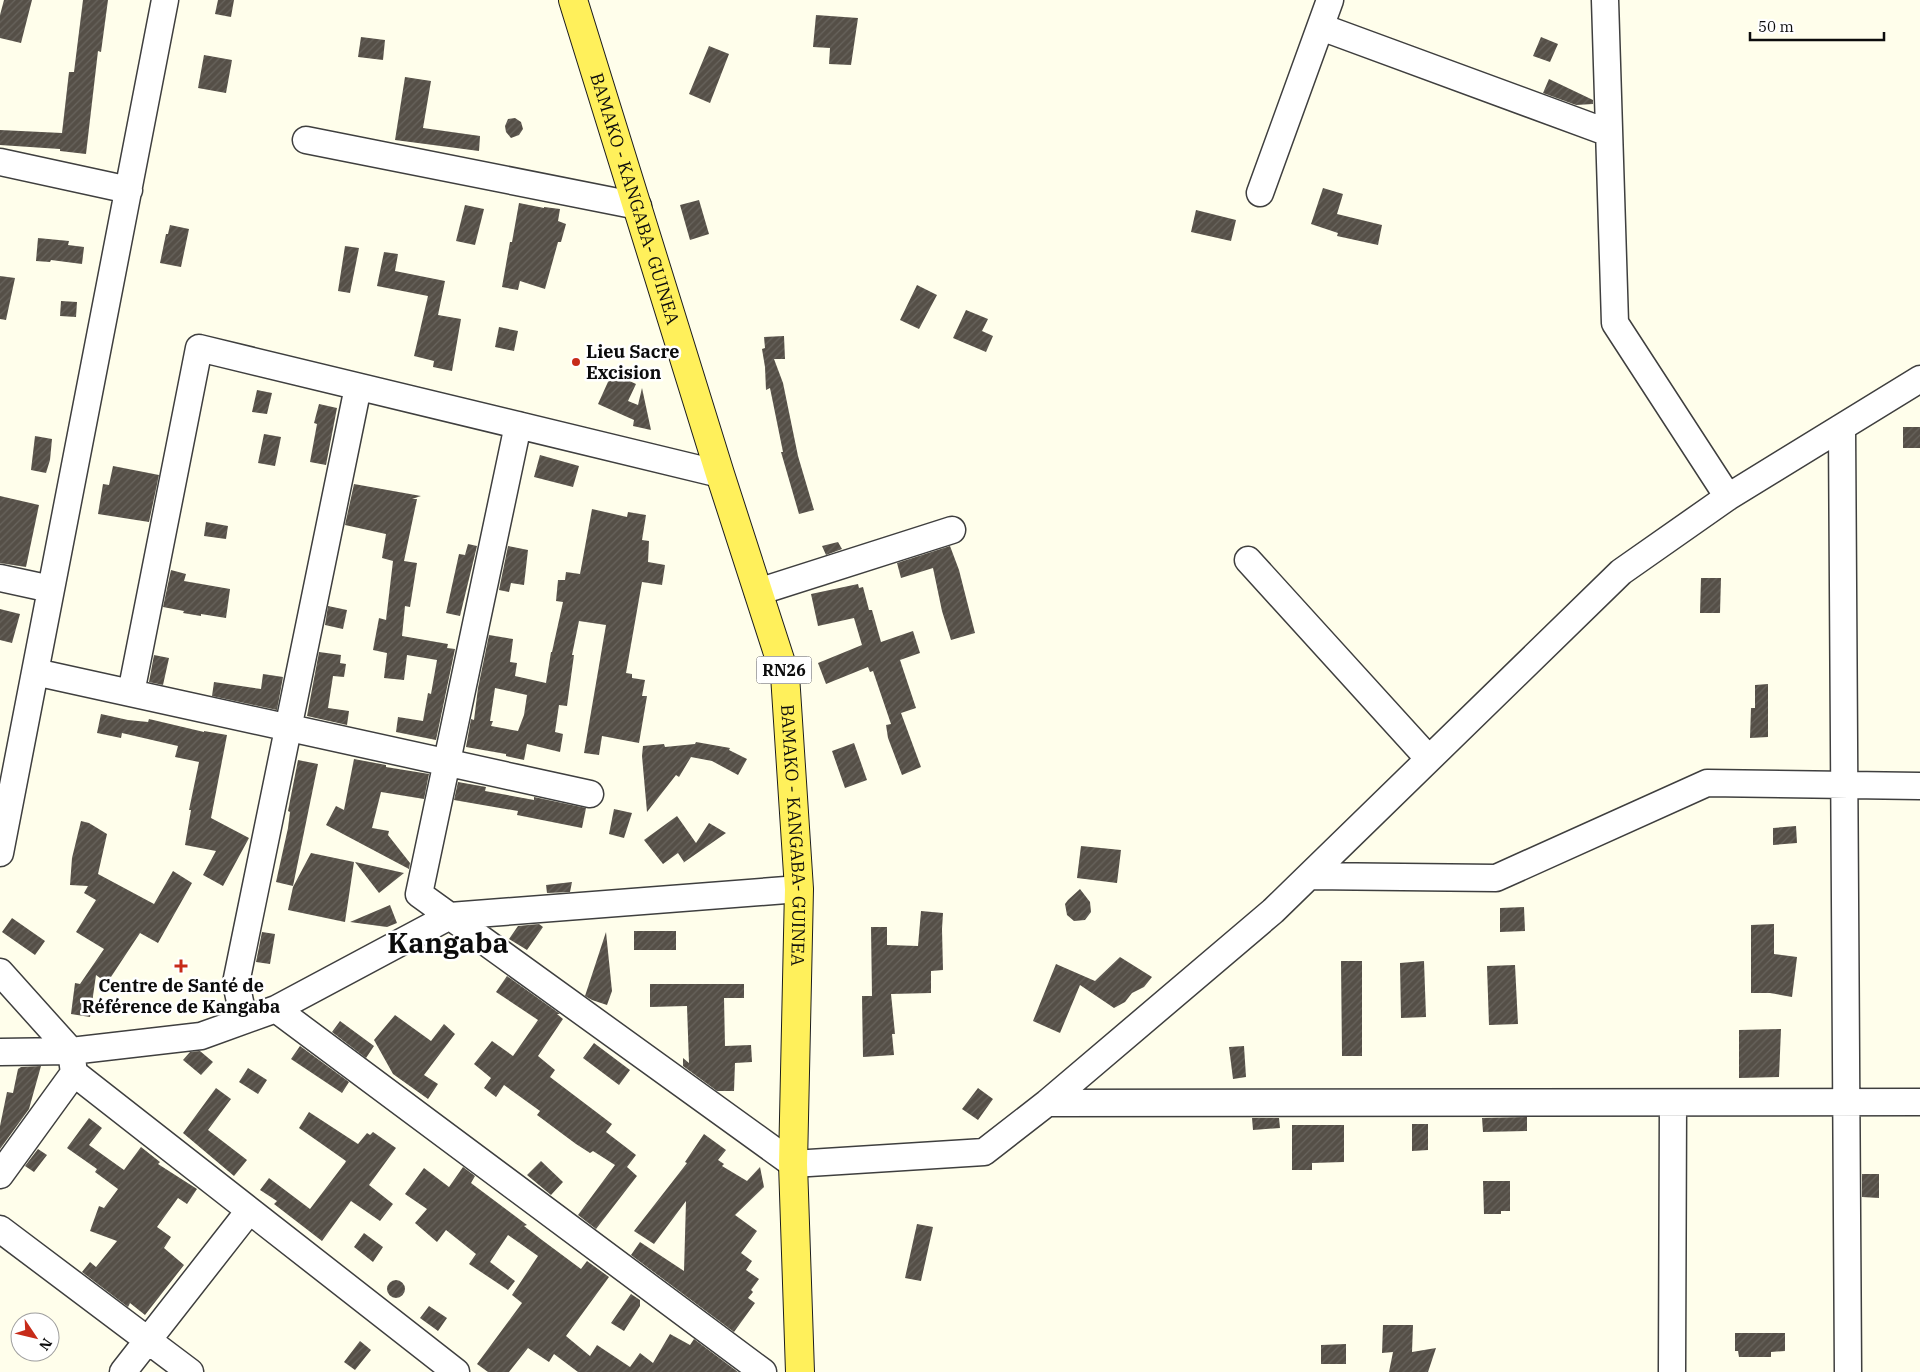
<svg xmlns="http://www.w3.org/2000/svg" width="1920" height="1372" viewBox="0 0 1920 1372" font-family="'IBM Plex Serif',serif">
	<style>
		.building { fill: url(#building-hatch); fill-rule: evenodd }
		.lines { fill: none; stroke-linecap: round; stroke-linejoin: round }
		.minor-casing { stroke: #3f3f3f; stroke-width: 29 }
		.major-casing { stroke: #1d1d1d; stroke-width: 30 }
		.minor { stroke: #fff; stroke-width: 26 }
		.major { stroke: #fff05b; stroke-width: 28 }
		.poi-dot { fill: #c72b19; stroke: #fff; stroke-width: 2 }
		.labels { text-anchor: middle; stroke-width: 5; stroke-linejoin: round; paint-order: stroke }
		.shield { fill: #fff; stroke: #555; stroke-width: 1 }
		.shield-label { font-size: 16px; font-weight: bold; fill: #0c0c0c }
		.street-label { font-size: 18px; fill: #0c0c0c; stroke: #fff }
		.poi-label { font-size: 18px; font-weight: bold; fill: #0c0c0c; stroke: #fff; text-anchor: start }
		.town-label { font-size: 28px; font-weight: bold; fill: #0c0c0c; stroke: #fff }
	</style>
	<defs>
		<pattern id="building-hatch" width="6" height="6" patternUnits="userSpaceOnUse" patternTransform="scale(1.25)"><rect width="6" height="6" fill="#554f47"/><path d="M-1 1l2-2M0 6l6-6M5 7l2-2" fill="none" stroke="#68645d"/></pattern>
	</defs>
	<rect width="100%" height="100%" fill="#fffeeb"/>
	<!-- building -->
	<path class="building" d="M 4,0 L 32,0 L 21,43 L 0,38 L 0,15 Z
		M 83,0 L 108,0 L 101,52 L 98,51 L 86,154 L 60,151 L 60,149 L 0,145 L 0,130 L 62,133 L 69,72 L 74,72 Z
		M 218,0 L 234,0 L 231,17 L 215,14 Z
		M 816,15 L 858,18 L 851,65 L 829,64 L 830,48 L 813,47 Z
		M 361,37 L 385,40 L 383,60 L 358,57 Z
		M 1541,37 L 1558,44 L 1550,62 L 1533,56 Z
		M 709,46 L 729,54 L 710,103 L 689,94 Z
		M 204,55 L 232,60 L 226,93 L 198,88 Z
		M 405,77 L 431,81 L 423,128 L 480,136 L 479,151 L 395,140 Z
		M 1549,79 L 1593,100 L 1593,104 L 1576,105 L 1543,93 Z
		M 515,118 L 521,122 L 523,129 L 519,135 L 511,138 L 506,132 L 505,126 L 508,119 Z
		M 1323,188 L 1343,194 L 1337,214 L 1382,225 L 1378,245 L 1337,236 L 1338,233 L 1311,224 Z
		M 699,200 L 709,234 L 690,240 L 680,205 Z
		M 519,203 L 544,208 L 544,207 L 560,209 L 558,221 L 566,224 L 561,242 L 558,242 L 545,289 L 520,281 L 518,290 L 502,287 L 510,242 L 512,242 Z
		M 465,205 L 484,209 L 475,245 L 456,241 Z
		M 1196,210 L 1236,220 L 1231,241 L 1191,232 Z
		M 170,225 L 189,229 L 181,267 L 160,263 L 166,234 L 168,234 Z
		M 38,238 L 69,241 L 68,245 L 84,247 L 82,264 L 51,260 L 50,262 L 36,261 Z
		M 345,246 L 359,248 L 350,293 L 338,291 Z
		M 384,252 L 398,254 L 395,271 L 445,281 L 438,315 L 461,319 L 452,371 L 433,367 L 434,361 L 414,356 L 428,296 L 377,286 Z
		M 0,276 L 15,278 L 6,320 L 0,319 Z
		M 917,285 L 937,295 L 919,329 L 900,320 Z
		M 61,301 L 77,302 L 76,317 L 60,316 Z
		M 966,310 L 988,319 L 982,331 L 993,336 L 986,352 L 953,338 Z
		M 499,327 L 518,331 L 514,351 L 495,347 Z
		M 784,336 L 785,359 L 774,359 L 783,383 L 798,456 L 814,510 L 799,514 L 781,452 L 783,452 L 770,388 L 766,390 L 765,367 L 762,349 L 765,348 L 764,337 Z
		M 612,373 L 636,384 L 628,401 L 638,405 L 642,388 L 651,430 L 633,426 L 634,420 L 598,404 Z
		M 257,390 L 272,393 L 267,414 L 252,412 Z
		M 319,404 L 337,408 L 326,465 L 310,462 L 317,424 L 314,423 Z
		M 1903,427 L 1920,427 L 1920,448 L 1903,448 Z
		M 264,434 L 281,437 L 275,466 L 258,463 Z
		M 35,436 L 52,439 L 50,460 L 46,473 L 31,470 Z
		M 540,455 L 579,466 L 573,487 L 534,477 Z
		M 113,466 L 159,475 L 149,522 L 98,514 L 103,484 L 109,485 Z
		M 354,484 L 421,496 L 412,499 L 417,499 L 404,561 L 417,563 L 410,607 L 405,606 L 402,636 L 448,644 L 447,648 L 455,649 L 436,740 L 396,732 L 398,717 L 423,721 L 428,693 L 431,694 L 437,660 L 407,655 L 404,680 L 384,678 L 387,653 L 373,650 L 379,618 L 386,620 L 393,561 L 382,558 L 386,534 L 345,525 Z
		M 0,496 L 39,505 L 26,567 L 0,563 Z
		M 592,509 L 627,517 L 628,512 L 646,515 L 642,540 L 649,541 L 648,562 L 665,565 L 662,585 L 642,582 L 626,673 L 632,674 L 632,678 L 645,680 L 642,696 L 647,696 L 639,743 L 602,736 L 599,755 L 584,753 L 606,625 L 579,621 L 572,655 L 574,655 L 567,706 L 559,705 L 555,732 L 563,734 L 560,752 L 527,744 L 524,760 L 506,756 L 506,754 L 466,747 L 471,719 L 474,720 L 478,688 L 489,635 L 513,639 L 510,662 L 517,663 L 515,676 L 546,683 L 551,652 L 552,652 L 563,602 L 556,601 L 558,580 L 565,580 L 566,572 L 580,574 ZM 495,688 L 527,695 L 524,715 L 518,731 L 491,726 L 493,721 L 490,721 Z
		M 206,522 L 228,526 L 226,539 L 204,536 Z
		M 838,542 L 842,549 L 826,555 L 822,546 Z
		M 468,544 L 477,546 L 460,616 L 446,613 L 459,554 L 465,555 Z
		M 508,546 L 528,550 L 524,585 L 511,583 L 509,592 L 499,590 Z
		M 950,546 L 959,570 L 975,633 L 951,640 L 942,611 L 933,568 L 901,578 L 897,563 Z
		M 171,570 L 186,574 L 184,581 L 230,589 L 226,618 L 201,614 L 201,616 L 183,613 L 184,611 L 163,607 Z
		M 1701,578 L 1721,578 L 1720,613 L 1700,613 Z
		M 858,584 L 859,588 L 863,587 L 869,610 L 872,610 L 881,642 L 913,631 L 920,653 L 900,660 L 916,708 L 901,713 L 921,767 L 902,775 L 888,738 L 886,725 L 891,724 L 873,671 L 870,672 L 868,667 L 826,684 L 818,663 L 862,645 L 854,618 L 818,626 L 811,594 Z
		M 328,606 L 347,610 L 343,629 L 325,625 Z
		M 0,609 L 20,614 L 12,643 L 0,640 Z
		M 319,652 L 341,655 L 340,663 L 346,664 L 344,677 L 333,676 L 328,708 L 349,711 L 347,725 L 307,716 Z
		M 154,655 L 169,658 L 163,685 L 149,682 Z
		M 263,674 L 283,677 L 277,710 L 212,696 L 214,682 L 261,689 Z
		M 1768,684 L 1768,737 L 1750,738 L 1751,708 L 1755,708 L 1755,685 Z
		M 101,714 L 128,720 L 148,722 L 149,719 L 204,732 L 204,731 L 227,735 L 211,818 L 249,838 L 223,886 L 203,875 L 216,851 L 185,845 L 191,810 L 189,810 L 199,762 L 175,757 L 178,746 L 122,733 L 121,738 L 97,733 Z
		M 696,742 L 730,748 L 729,750 L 747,759 L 738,775 L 712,761 L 691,757 L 679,777 L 676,775 L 647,812 L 642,756 L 643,746 L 664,744 L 665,747 L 695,744 Z
		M 854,743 L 867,780 L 845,788 L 832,751 Z
		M 354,759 L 386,765 L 386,767 L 429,774 L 424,799 L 381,792 L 372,828 L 389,831 L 388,835 L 410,863 L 409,869 L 326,825 L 336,806 L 344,810 Z
		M 298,760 L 318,764 L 293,886 L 276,882 L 288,828 L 290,812 L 288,811 Z
		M 458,782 L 486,787 L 485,791 L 534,800 L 534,797 L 586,808 L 582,828 L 517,815 L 518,811 L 454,800 Z
		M 614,809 L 632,813 L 624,838 L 609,834 Z
		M 677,816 L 696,843 L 709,823 L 726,833 L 683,863 L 684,862 L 678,853 L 663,864 L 644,840 Z
		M 81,821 L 89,823 L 107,834 L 98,874 L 154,904 L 173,871 L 192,883 L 158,943 L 140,933 L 107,983 L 96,975 L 90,1017 L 71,1014 L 75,983 L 80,984 L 104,949 L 76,932 L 96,900 L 84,893 L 88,886 L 70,885 L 72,858 Z
		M 1796,826 L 1797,843 L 1773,845 L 1773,828 Z
		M 1081,846 L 1121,850 L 1117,883 L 1077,878 Z
		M 311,853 L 354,862 L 345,922 L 288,910 L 293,887 Z
		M 355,862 L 404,873 L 379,893 Z
		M 572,882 L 570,892 L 547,893 L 546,885 Z
		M 1080,889 L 1090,902 L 1091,912 L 1085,920 L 1074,921 L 1067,915 L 1065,904 L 1068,900 Z
		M 390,905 L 397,923 L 387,927 L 350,922 Z
		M 1524,907 L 1525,931 L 1500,932 L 1500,908 Z
		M 921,911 L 943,913 L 942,929 L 943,970 L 931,971 L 931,993 L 891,994 L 895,1034 L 892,1034 L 894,1055 L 863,1057 L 862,996 L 872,996 L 871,927 L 887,927 L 887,945 L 918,946 Z
		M 12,918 L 45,941 L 35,955 L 2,932 Z
		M 539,924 L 543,927 L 527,950 L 509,939 L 518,926 Z
		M 1774,924 L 1774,954 L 1797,957 L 1792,997 L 1770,993 L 1751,993 L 1751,925 Z
		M 634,931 L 676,931 L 676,950 L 634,950 Z
		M 262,932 L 275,934 L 270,964 L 256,962 Z
		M 606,932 L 612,991 L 607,1005 L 592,1000 L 585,996 Z
		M 1120,957 L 1152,977 L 1144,987 L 1132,993 L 1125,1002 L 1114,1008 L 1080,985 L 1060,1033 L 1033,1021 L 1056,964 L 1095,981 Z
		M 1341,961 L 1362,961 L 1362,1056 L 1342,1056 Z
		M 1424,961 L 1426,1017 L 1401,1018 L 1400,963 Z
		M 1515,965 L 1518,1024 L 1489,1025 L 1487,966 Z
		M 507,976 L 560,1014 L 557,1014 L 563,1019 L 538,1056 L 555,1070 L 550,1077 L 612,1124 L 606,1132 L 636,1155 L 627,1167 L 637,1176 L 596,1229 L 578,1215 L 615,1165 L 593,1151 L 590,1153 L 576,1144 L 537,1115 L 540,1111 L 504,1085 L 496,1097 L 484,1088 L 491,1078 L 474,1064 L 492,1041 L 513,1056 L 538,1020 L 496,992 Z
		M 650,984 L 744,984 L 744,998 L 724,998 L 725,1046 L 751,1045 L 752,1062 L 735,1063 L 734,1091 L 717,1091 L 683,1066 L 683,1058 L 689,1063 L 687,1006 L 650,1007 Z
		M 395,1015 L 431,1041 L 444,1024 L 455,1034 L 424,1075 L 438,1084 L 428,1099 L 393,1074 L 374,1040 Z
		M 340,1021 L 374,1046 L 366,1058 L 332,1032 Z
		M 1781,1029 L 1779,1077 L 1739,1078 L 1739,1030 Z
		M 594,1043 L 630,1070 L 619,1085 L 583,1058 Z
		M 300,1046 L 349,1082 L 342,1093 L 291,1059 Z
		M 1244,1046 L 1246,1077 L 1233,1079 L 1229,1047 Z
		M 200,1051 L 213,1062 L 201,1075 L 183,1060 L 190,1052 Z
		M 41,1066 L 29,1109 L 0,1149 L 0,1126 L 7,1092 L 13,1093 L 18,1069 L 21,1067 Z
		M 248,1068 L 267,1080 L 258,1094 L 239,1082 Z
		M 216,1088 L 231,1099 L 208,1130 L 247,1160 L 234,1176 L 183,1133 Z
		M 978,1088 L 993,1099 L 978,1120 L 962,1109 Z
		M 309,1112 L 358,1144 L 367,1133 L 370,1135 L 373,1132 L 396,1148 L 369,1185 L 393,1204 L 380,1221 L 351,1201 L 322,1241 L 274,1204 L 277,1201 L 260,1190 L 269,1178 L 310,1209 L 345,1163 L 346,1161 L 299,1128 Z
		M 1527,1117 L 1527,1131 L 1483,1132 L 1482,1118 Z
		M 89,1118 L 102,1128 L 89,1145 L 124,1170 L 141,1147 L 160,1162 L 158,1164 L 197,1189 L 187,1204 L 178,1198 L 157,1227 L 171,1237 L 164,1248 L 184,1265 L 145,1315 L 130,1303 L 128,1307 L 82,1272 L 90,1262 L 96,1267 L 117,1241 L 90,1231 L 99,1206 L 104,1208 L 118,1189 L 95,1172 L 97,1169 L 67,1148 Z
		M 1252,1118 L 1279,1118 L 1280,1128 L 1253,1130 Z
		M 1412,1124 L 1428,1124 L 1428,1150 L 1412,1151 Z
		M 1292,1125 L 1344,1125 L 1344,1162 L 1312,1163 L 1312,1170 L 1292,1170 Z
		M 704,1134 L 726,1150 L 718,1160 L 724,1164 L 722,1166 L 747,1181 L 760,1167 L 764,1187 L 735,1215 L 757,1231 L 741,1253 L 752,1261 L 746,1270 L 759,1279 L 751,1290 L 753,1292 L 748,1298 L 755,1303 L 734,1332 L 631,1255 L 640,1242 L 684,1271 L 686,1201 L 654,1244 L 634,1231 L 687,1163 L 685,1162 Z
		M 38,1149 L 47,1155 L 34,1172 L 25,1166 Z
		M 541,1161 L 563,1182 L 551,1195 L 527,1175 Z
		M 463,1167 L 475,1176 L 471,1183 L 527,1225 L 524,1226 L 542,1240 L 581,1269 L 587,1261 L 609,1277 L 566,1336 L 590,1356 L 597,1345 L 630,1367 L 640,1353 L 653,1363 L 670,1334 L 690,1345 L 694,1339 L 738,1372 L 578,1372 L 554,1354 L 549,1362 L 528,1348 L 509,1372 L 488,1372 L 477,1364 L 522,1303 L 512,1295 L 538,1256 L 508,1235 L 490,1262 L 515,1281 L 508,1290 L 469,1264 L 476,1254 L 446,1230 L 437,1242 L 415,1223 L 427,1209 L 405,1194 L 424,1168 L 449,1187 Z
		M 1862,1174 L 1879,1174 L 1879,1198 L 1862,1197 Z
		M 1483,1181 L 1510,1181 L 1510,1211 L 1501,1211 L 1501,1214 L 1484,1214 Z
		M 917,1224 L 933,1227 L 921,1281 L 905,1278 Z
		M 364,1233 L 383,1247 L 373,1262 L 354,1247 Z
		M387 1289a9 9 0 1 1 18 0a9 9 0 1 1-18 0Z
		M 631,1294 L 640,1300 L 640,1306 L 624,1331 L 611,1323 Z
		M 429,1306 L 447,1318 L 438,1331 L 420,1318 Z
		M 1383,1325 L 1413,1325 L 1412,1352 L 1436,1348 L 1428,1372 L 1389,1372 L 1393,1352 L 1382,1353 Z
		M 1735,1333 L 1785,1333 L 1785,1351 L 1771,1352 L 1771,1357 L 1739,1357 L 1738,1351 L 1735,1351 Z
		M 360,1341 L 371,1350 L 355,1370 L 344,1362 Z
		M 1346,1344 L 1346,1364 L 1321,1364 L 1321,1345 Z"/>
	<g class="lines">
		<!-- minor casing -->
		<g class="minor-casing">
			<path id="minor" d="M 1605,0 L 1615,323 L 1728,497
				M 1321,27 L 1609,133
				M 306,140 L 638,206
				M 0,162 L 129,190
				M 1260,193 L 1330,0
				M 518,425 L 419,894 L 793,1164 L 984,1152 L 1047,1103 L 1273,911 L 1621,572 L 1728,497 L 1920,379
				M 1842,428 L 1848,1372
				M 1248,560 L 1429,759
				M 0,578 L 51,589
				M 758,592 L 952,530
				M 35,672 L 590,794
				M 131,693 L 199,348 L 720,474
				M 0,853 L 165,0
				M 1309,876 L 1496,878 L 1707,783 L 1920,786
				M 0,972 L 71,1051 L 74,1073 L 0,1175
				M 276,1009 L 763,1372
				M 244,1020 L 236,983 L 358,387
				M 0,1052 L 71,1051 L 201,1036 L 276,1009 L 450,916 L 799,889
				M 74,1073 L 456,1372
				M 1047,1103 L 1920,1102
				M 0,1229 L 190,1372
				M 123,1372 L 249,1211
				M 1672,1372 L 1673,1103"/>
		</g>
		<!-- major casing -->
		<g class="major-casing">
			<g id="major">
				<path id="s1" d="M 573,0 L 720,474 L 785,675 L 799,889 L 793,1164 L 800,1372"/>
			</g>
		</g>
		<!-- minor -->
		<use href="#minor" class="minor"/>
		<!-- major -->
		<use href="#major" class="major"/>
	</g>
	<!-- markers -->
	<g class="poi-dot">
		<circle cx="576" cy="362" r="5"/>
		<path d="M178.5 958.5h5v5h5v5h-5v5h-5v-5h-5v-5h5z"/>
	</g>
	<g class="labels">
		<!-- shield labels -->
		<rect class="shield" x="756.5" y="656.5" width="55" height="27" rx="4"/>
		<g class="shield-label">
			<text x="784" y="676">RN26</text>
		</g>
		<!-- street labels -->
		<g class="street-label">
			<text dy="6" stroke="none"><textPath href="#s1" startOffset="208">BAMAKO - KANGABA- GUINEA</textPath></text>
			<text dy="6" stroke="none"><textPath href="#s1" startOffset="868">BAMAKO - KANGABA- GUINEA</textPath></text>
		</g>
		<!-- poi labels -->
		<g class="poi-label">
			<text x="586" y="358">Lieu Sacre<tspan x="586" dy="21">Excision</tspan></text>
			<text x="181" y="992" text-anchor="middle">Centre de Santé de<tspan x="181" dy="21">Référence de Kangaba</tspan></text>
		</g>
		<!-- town labels -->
		<g class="town-label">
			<text x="448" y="953">Kangaba</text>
		</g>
	</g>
	<!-- north arrow -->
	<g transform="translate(35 1337) rotate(125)"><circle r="24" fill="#ffffff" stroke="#9e9e9e"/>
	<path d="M0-4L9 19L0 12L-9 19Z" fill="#c72b19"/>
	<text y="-8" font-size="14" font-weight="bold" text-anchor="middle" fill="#0c0c0c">N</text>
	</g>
	<!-- scale -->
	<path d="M1750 32v8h134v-8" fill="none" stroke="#0c0c0c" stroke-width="2.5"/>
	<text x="1758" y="32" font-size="15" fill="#0c0c0c" stroke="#ffffff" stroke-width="4" paint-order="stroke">50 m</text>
</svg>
